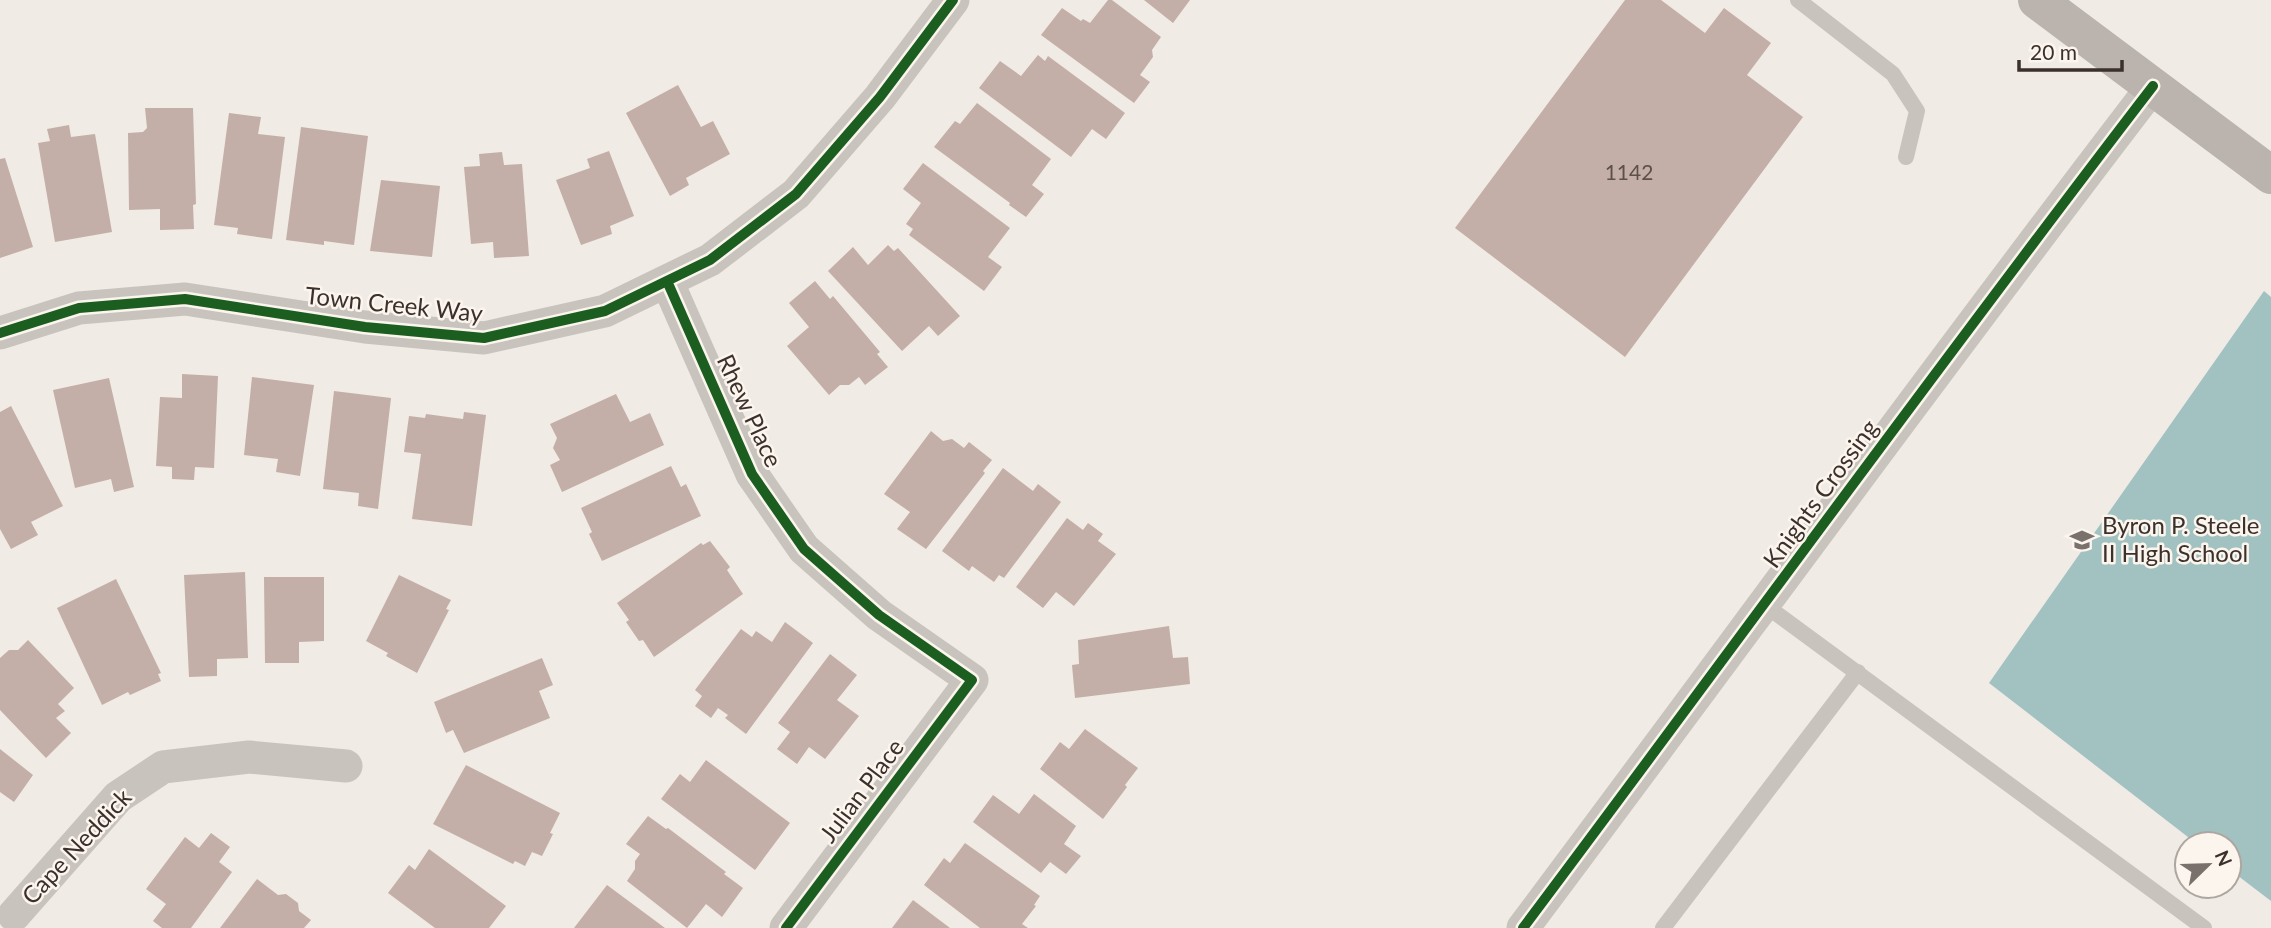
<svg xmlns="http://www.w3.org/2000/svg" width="2271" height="928" viewBox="0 0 2271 928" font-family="Lato,sans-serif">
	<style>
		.water { fill: #a1c2c1 }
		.building { fill: #c3afa7 }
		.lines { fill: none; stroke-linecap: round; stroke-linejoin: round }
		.lane { stroke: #c9c3be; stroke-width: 16 }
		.street { stroke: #c9c3be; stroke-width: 33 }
		.secondary { stroke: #bab3ae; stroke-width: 38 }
		.cycleway-casing { stroke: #fbf5ee; stroke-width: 15 }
		.cycleway { stroke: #1b5e20; stroke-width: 10 }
		.labels { text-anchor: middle; stroke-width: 5; stroke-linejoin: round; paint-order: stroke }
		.number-label { font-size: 21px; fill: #5d504a }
		.street-label { font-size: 24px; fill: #3b302b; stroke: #fbf5ee }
		.poi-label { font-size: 24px; fill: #3b302b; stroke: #fbf5ee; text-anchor: start }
	</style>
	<rect width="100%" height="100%" fill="#f0ebe5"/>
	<!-- water -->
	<path class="water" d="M 2264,291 L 2271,297 L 2271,901 L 2229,869 L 2229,844 L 2197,844 L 1989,683 Z"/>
	<!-- building -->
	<path class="building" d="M 1108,0 L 1112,0 L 1161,37 L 1152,50 L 1153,57 L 1140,75 L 1150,82 L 1134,103 L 1041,35 L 1062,8 L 1081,21 L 1083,19 L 1090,23 Z
		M 1144,0 L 1190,0 L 1173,23 Z
		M 1625,0 L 1661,0 L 1705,33 L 1724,8 L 1771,43 L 1747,75 L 1803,117 L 1625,357 L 1455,228 Z
		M 1038,55 L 1045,61 L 1048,56 L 1125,113 L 1106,139 L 1092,129 L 1071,157 L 979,88 L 1000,61 L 1021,76 Z
		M 678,85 L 701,127 L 713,121 L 730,154 L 686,178 L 689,185 L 670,196 L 626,113 Z
		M 977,103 L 1051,159 L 1032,185 L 1044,194 L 1026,217 L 1009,205 L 1010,203 L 934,147 L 955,121 L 960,124 Z
		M 145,108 L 193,108 L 196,204 L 193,205 L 194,229 L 160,230 L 160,209 L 129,210 L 128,133 L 143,132 L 147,128 Z
		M 229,113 L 261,117 L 258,134 L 285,137 L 272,239 L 237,234 L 238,228 L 214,225 Z
		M 69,125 L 71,137 L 95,134 L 112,232 L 55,242 L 38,143 L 50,141 L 47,129 Z
		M 301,127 L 368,136 L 354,245 L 324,241 L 324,245 L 286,240 Z
		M 609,151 L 634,216 L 610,226 L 612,234 L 581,245 L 556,180 L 590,168 L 587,159 Z
		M 502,152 L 504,165 L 522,164 L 529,256 L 494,258 L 493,242 L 471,244 L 464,167 L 480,166 L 479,154 Z
		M 5,158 L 33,247 L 0,258 L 0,159 Z
		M 923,163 L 1010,228 L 988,257 L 1002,267 L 984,291 L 909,235 L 913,229 L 906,224 L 921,203 L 903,189 Z
		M 381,180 L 440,186 L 432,257 L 370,251 Z
		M 888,245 L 894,251 L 898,248 L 960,316 L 938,336 L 929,326 L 902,351 L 828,271 L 853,247 L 868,265 Z
		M 815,281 L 830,299 L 833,296 L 880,352 L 877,354 L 888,367 L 865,385 L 859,377 L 849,385 L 840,385 L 829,395 L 787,346 L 809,327 L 789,303 Z
		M 182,374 L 218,376 L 214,468 L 195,467 L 194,480 L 172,479 L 172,467 L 156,466 L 160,397 L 182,398 Z
		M 252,377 L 314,385 L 300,476 L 276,472 L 278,459 L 244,455 Z
		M 109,378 L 134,487 L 114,492 L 111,479 L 75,488 L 53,390 Z
		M 334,391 L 391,398 L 378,509 L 358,506 L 359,493 L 323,489 Z
		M 616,394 L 630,422 L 650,413 L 664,445 L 562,492 L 550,465 L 560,460 L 553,448 L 557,438 L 550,424 Z
		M 11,406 L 63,506 L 31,522 L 38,535 L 11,549 L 0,529 L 0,412 Z
		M 464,412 L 486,415 L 472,526 L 412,519 L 421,454 L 404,452 L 409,416 L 425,418 L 426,414 L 463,419 Z
		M 931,431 L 943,441 L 952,439 L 964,448 L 969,442 L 992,460 L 983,471 L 985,473 L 926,549 L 897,529 L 910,512 L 884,494 Z
		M 671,466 L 681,487 L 686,484 L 701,516 L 602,561 L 589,534 L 592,532 L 581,508 Z
		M 1003,468 L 1033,491 L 1038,484 L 1061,502 L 1004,578 L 999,575 L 994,582 L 972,566 L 969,571 L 942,551 Z
		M 1067,518 L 1083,530 L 1088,523 L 1103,534 L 1098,541 L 1116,554 L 1074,606 L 1056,592 L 1043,608 L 1016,587 Z
		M 710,541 L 730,567 L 727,570 L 743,594 L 654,657 L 643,640 L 639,641 L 626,622 L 629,620 L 617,603 L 701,543 L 703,545 Z
		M 245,572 L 248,658 L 217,659 L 217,676 L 189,677 L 184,575 Z
		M 399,575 L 451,600 L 446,609 L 449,610 L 417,673 L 386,656 L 388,653 L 366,641 Z
		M 264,577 L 324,577 L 324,641 L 299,642 L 299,663 L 265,663 Z
		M 116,579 L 161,673 L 158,674 L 161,681 L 130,695 L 128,692 L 102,705 L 57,608 Z
		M 785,622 L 813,643 L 746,734 L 725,718 L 728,715 L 718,708 L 711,718 L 695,706 L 702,696 L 695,690 L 741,629 L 752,637 L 756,631 L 772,642 Z
		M 1169,626 L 1173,658 L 1188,657 L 1190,684 L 1075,698 L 1072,665 L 1079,664 L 1078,640 Z
		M 28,640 L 74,688 L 58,704 L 65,711 L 56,718 L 71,733 L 46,758 L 0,710 L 0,658 L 9,650 L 18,650 Z
		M 830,654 L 857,675 L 837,700 L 859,716 L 825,759 L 809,747 L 797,764 L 777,749 L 790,732 L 778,723 Z
		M 542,658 L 553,685 L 539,691 L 550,718 L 464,753 L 453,730 L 446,733 L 434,702 Z
		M 1085,729 L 1138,768 L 1125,785 L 1127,787 L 1103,819 L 1040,769 L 1060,742 L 1069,749 Z
		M 0,749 L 33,775 L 14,802 L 0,792 Z
		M 706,760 L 790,823 L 755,870 L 661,799 L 680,774 L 690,782 Z
		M 466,765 L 560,813 L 550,833 L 553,834 L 542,856 L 532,852 L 525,866 L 515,861 L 513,864 L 433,824 Z
		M 1034,794 L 1076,826 L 1064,844 L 1081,856 L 1066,874 L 1050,862 L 1041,873 L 973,822 L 993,795 L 1019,814 Z
		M 648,816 L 666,829 L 668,828 L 726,872 L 724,874 L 743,888 L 722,917 L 706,904 L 687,928 L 627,881 L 635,869 L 635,861 L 640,854 L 626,844 Z
		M 211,833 L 230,847 L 219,862 L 232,872 L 191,928 L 162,928 L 153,921 L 166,904 L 146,889 L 185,837 L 199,848 Z
		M 965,843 L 1040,896 L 1034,905 L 1036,906 L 1022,924 L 1028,928 L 980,928 L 924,885 L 944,858 L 950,863 Z
		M 429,849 L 506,906 L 489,928 L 435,928 L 388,893 L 409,865 L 415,870 Z
		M 257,879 L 278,895 L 286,894 L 298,903 L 299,911 L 311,920 L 304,928 L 220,928 Z
		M 607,885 L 665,928 L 574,928 Z
		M 913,900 L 950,928 L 892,928 Z"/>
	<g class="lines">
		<!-- lane -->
		<path class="lane" d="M 1798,0 L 1893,74 L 1917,111 L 1906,157
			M 1765,605 L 2204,928
			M 1663,928 L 1858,672"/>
		<!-- street -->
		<path class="street" d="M 667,281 L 752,474 L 804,549 L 879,615 L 972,680 L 786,928
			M 0,333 L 79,308 L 185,299 L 365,327 L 484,338 L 605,311 L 710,260 L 796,194 L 880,97 L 953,0
			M 14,915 L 118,797 L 163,767 L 249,757 L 346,766
			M 1523,928 C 1733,648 1939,364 2153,86"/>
		<!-- secondary -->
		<path class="secondary" d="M 2037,0 L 2271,175"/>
		<!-- cycleway casing -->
		<g class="cycleway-casing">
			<path id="cycleway" d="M 667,281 L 752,474 L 804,549 L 879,615 L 972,680 L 786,928
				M 0,333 L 79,308 L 185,299 L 365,327 L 484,338 L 605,311 L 710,260 L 796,194 L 880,97 L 953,0
				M 1523,928 C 1733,648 1939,364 2153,86"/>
		</g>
		<!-- cycleway -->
		<use href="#cycleway" class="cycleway"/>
	</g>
	<!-- icons -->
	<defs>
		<g id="school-bare" transform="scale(1.89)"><path d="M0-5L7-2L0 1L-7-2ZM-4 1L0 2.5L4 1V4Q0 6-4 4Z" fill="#7a716c" stroke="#fbf5ee" stroke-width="2.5" paint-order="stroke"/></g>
	</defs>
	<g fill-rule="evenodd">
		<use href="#school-bare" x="2082" y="540"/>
	</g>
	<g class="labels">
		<!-- number labels -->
		<g class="number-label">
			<text x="1629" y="180">1142</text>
		</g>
		<!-- street labels -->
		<g class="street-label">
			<text transform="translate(394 305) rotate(6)" y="8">Town Creek Way</text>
			<text transform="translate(749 411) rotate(65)" y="8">Rhew Place</text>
			<text transform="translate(1821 494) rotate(-54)" y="8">Knights Crossing</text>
			<text transform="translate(862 791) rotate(-53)" y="8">Julian Place</text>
			<text transform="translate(77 847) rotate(-47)" y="8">Cape Neddick</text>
		</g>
		<!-- poi labels -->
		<g class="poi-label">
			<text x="2102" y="534">Byron P. Steele<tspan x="2102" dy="28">II High School</tspan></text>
		</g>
	</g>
	<!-- north arrow -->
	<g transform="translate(2208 865) rotate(67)"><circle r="33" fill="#fbf5ee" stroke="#aea6a0" stroke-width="2"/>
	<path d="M0-5L12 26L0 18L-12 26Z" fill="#7a716c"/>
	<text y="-10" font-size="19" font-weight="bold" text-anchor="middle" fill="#3b302b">N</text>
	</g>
	<!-- scale -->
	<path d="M2019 60v10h103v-10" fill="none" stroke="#3b302b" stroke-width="3.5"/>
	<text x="2030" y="60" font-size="21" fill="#3b302b" stroke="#fbf5ee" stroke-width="5" paint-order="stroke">20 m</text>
</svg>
